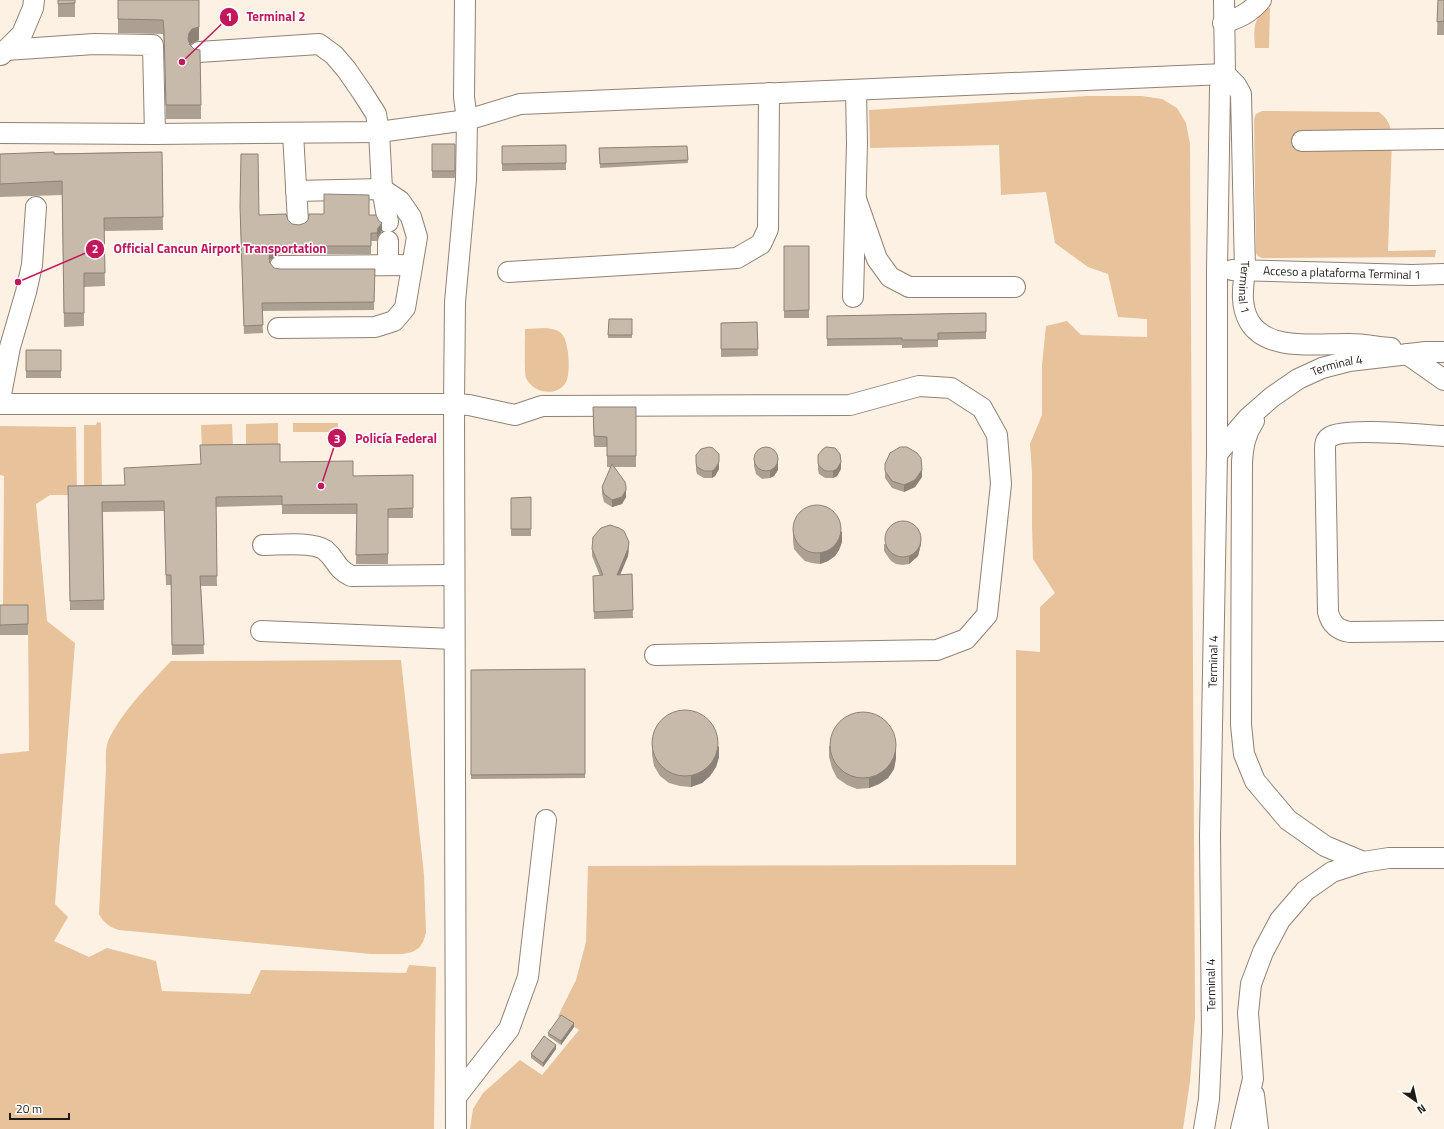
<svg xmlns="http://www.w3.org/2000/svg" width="1444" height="1129" viewBox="0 0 1444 1129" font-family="'Titillium Web',sans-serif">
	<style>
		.green { fill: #e7c29a }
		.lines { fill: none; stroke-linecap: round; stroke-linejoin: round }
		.minor-casing { stroke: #908274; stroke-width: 22 }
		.minor { stroke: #fff; stroke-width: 20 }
		.wall { fill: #aca092 }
		.shaded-wall { fill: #8c8277 }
		.building { fill: #c8baaa; stroke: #8c8277 }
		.labels { text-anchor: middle; stroke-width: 3; stroke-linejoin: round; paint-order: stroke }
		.street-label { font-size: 12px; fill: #211b16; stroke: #fff }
		.leader { fill: none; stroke: #c2185b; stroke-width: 1.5 }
		.callout-dot { fill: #c2185b; stroke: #fff; stroke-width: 1.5 }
		.mark-label { font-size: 12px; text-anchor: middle; font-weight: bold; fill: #fff }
		.callout-label { font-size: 13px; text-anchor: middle; font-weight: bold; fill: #c2185b; stroke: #fff; stroke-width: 3; stroke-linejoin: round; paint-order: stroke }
	</style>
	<rect width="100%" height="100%" fill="#fdf1e4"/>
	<!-- green -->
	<path class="green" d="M 1266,8 L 1270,8 L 1269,48 L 1255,48 C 1254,30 1252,22 1266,8 Z
		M 1087,96 L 1142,96 L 1162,99 L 1177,108 L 1186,123 L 1190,144 L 1195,1017 L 1190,1081 L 1183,1129 L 470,1129 L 473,1109 L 483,1093 L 520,1060 L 542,1075 L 579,1030 L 558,1016 L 576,980 L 586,942 L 588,866 L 1016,865 L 1016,650 L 1040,652 L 1040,607 L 1055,593 L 1033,559 L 1032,525 L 1032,472 L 1030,444 L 1042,415 L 1042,365 L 1046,326 L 1067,321 L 1081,335 L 1147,337 L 1147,319 L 1118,317 L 1108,274 L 1088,267 L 1055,243 L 1046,192 L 1001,195 L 999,145 L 870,148 L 869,110 Z
		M 1262,111 L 1379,112 C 1390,121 1391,127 1392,140 L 1388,251 L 1436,250 L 1435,257 L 1262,258 L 1258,256 L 1256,253 L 1254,119 L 1256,114 Z
		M 546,328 C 551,329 557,329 561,333 C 569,339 571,373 566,382 C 557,398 533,393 526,378 C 524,371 525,338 525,329 Z
		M 97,422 L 101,423 L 102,495 L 84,495 L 84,425 L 96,425 Z
		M 278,423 L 278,449 L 246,448 L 246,424 Z
		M 293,423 L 338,423 L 338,432 L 293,432 Z
		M 232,424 L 233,449 L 202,450 L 201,425 Z
		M 0,426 L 76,427 L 77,495 L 50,495 L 36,504 L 47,621 L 75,643 L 55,904 L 68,917 L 54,941 L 89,957 L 107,948 L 156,961 L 162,991 L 250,994 L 261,970 L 406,973 L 409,965 L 436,967 L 434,1129 L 0,1129 L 0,754 L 29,751 L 28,615 L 3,616 L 4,476 L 0,475 Z
		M 401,660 L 424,875 L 426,933 L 423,942 L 419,948 L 412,952 L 403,954 L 371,954 L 119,930 C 109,927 104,923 99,914 L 106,769 C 106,760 105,750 108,741 C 122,711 149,685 171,661 Z"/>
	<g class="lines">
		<!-- minor casing -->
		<g class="minor-casing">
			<g id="minor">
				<path d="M 1223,23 C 1239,18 1250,13 1261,0"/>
				<path d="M 6,50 L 94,44 L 153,45 L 155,134"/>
				<path d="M 199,52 L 319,44 L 334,55 L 346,69 L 362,92 L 376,114 L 379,132 L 382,189 L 388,222"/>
				<path d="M 1,55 L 22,34 L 33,8 L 34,0"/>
				<path d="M 0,133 L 155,134 L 379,132 L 467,120 L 520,104 L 1225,74 L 1224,0"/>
				<path d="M 293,133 L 298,222"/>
				<path d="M 1302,141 L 1444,139"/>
				<path d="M 856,199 L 877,259 L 890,277 L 909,287 L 1015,287"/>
				<path d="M 388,241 L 388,265"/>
				<path d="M 280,266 L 412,265"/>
				<path id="s1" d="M 1232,270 L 1412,275 L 1444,274"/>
				<path d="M 508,272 L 737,258 L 761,244 L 768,229 L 769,93"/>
				<path d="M 853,297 L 857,143 L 856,90"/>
				<path d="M 278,328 L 375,327 L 394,321 L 405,308 L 417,237 L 411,217 L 400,201 L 382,189 L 296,191"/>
				<path d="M 1407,354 L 1444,380"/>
				<path d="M 0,400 L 10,347 L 26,292 L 32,265 L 36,207"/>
				<path d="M 0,404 L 454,404 L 469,405 L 515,415 L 542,406 L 850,405 L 919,386 L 951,388 L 982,408 L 997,435 L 1001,484 L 987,615 L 966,639 L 937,650 L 655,655"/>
				<path d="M 1254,421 C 1245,434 1243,447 1242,462 L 1241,725 L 1244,754 L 1255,781 L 1288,820 L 1325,846 L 1363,862"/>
				<path d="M 1444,436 C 1422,435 1345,427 1330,437 C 1325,440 1325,445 1325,450 L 1328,612 C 1331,624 1337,630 1350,632 L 1444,631"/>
				<path id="s2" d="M 1217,454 L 1217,270 L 1220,88 L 1225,74 L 1236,85 L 1241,94 L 1245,270 C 1243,287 1240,305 1249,321 C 1267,353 1321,343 1351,344 C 1364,344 1377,347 1391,348"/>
				<path d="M 263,545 C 279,545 312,541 325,550 C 337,560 335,568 351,576 L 454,575"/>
				<path d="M 261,631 L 454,639"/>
				<path d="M 1254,1095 L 1258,1129"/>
				<path d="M 456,1097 L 509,1029 L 528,977 L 546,820"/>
				<path d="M 456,1129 L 454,404 L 455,302 L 466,180 L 467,120 L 464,97 L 465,0"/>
				<path id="s3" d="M 1204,1129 L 1209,1099 L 1212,1032 L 1210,836 L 1217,454 L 1248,418 L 1272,397 L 1298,379 L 1322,368 L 1349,361 L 1426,352 L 1444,352"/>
				<path d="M 1241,1129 L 1253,1079 L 1248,1013 L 1251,984 L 1263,952 L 1280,920 L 1305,891 L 1332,872 L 1363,862 L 1389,858 L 1444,858"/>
			</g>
		</g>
		<!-- minor -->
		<use href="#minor" class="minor"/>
	</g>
	<!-- wall -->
	<path class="wall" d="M 75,0 L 75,17 L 58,17 L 58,4 Z
		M 118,0 L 199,0 L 199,40 L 192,43 L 190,45 L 201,105 L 201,119 L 166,119 L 164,45 L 163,34 L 118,33 Z
		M 1438,0 L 1444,0 L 1444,35 L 1437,35 Z
		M 432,144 L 455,144 L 455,178 L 432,178 Z
		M 566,145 L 566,170 L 502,171 L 502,146 Z
		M 687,146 L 688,163 L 600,168 L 599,148 Z
		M 162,152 L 163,230 L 104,231 L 105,286 L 84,287 L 84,326 L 64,327 L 62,195 L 0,197 L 0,154 Z
		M 240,215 L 259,215 L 288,220 L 292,224 L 299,225 L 305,223 L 369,215 L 382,231 L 378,236 L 377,241 L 371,241 L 371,254 L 280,254 L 275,256 L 270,260 L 270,263 L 274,268 L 280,269 L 375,269 L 374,310 L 262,311 L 263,333 L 244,334 Z
		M 784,246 L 809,246 L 809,318 L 784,318 Z
		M 986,313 L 986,339 L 938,340 L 938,347 L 902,348 L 902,345 L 827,346 L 827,316 Z
		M 609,319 L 632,319 L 632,338 L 608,338 Z
		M 757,322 L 758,356 L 721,357 L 721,323 Z
		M 26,350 L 61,350 L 61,378 L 26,378 Z
		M 593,407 L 636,407 L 636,467 L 614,467 L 626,497 L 622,504 L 612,507 L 604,502 L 602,494 L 602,487 L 611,467 L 607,467 L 607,447 L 594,447 Z
		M 696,455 L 719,469 L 715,476 L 712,478 L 704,478 L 697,474 L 696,470 Z
		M 818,455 L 841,469 L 837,476 L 833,478 L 825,478 L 819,474 L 818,470 Z
		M 754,459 L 778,470 L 774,476 L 770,478 L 762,479 L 756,474 L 754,466 Z
		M 280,462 L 353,476 L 413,475 L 413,518 L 388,518 L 388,564 L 356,564 L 357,514 L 282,514 L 282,505 L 216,507 L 217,586 L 201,586 L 204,654 L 172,655 L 171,585 L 166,585 L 164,511 L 103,512 L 104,610 L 70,610 L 68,486 L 124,485 Z
		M 885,464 L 922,477 L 915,487 L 904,492 L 892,488 L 885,478 Z
		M 531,497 L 531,536 L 511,536 L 511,498 Z
		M 793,530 L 842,542 L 839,550 L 835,556 L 828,561 L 820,564 L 812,563 L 805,561 L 799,555 L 794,549 L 793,541 Z
		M 884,544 L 921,544 L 918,556 L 909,564 L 903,565 L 896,564 L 891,561 L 884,551 Z
		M 592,549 L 629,550 L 628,556 L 620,575 L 632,574 L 633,618 L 594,619 L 593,576 L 600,576 L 592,556 Z
		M 0,605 L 28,605 L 28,635 L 0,635 Z
		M 585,669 L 585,778 L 471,779 L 471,670 Z
		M 652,744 L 719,757 L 716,767 L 710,776 L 702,783 L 691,787 L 680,786 L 669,783 L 660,776 L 654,766 L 652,755 Z
		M 829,746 L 896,758 L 894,769 L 888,778 L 879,784 L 869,788 L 857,789 L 847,785 L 837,778 L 832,768 L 829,757 Z
		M 574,1027 L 561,1045 L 548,1036 L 548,1033 Z
		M 556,1049 L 543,1067 L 531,1058 L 531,1054 Z"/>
	<!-- shaded-wall -->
	<path class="shaded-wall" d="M 199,27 L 199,40 L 192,43 L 189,47 L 188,39 L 189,33 L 192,29 Z
		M 382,223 L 382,231 L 378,236 L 377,241 L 377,233 L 378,228 Z
		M 280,246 L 280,254 L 275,256 L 270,260 L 269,266 L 269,258 L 270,252 L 275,248 Z
		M 719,462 L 719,469 L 715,476 L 712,478 L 712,471 Z
		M 778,462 L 778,470 L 774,476 L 770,478 L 770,471 Z
		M 841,462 L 841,469 L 837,476 L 833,478 L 833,471 Z
		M 922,470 L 922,477 L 915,487 L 904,492 L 904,485 Z
		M 626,486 L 626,497 L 622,504 L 612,507 L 612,500 Z
		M 842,531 L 842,542 L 839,550 L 835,556 L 828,561 L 820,564 L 820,553 Z
		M 921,537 L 921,544 L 918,556 L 909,564 L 909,557 Z
		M 629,542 L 628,556 L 617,582 L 617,575 Z
		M 719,746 L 719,757 L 716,767 L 710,776 L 702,783 L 691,787 L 691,776 Z
		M 896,748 L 896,758 L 894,769 L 888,778 L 879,784 L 869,788 L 869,778 Z
		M 574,1023 L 574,1027 L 561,1045 L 561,1041 Z
		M 556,1045 L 556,1049 L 543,1067 L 543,1063 Z"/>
	<!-- building -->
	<path class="building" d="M 58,0 L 75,0 L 75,3 L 58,4 Z
		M 118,0 L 199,0 L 199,27 L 192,29 L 189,33 L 188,39 L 190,45 L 194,49 L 200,50 L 201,105 L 166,105 L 164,31 L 163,20 L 118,19 Z
		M 1438,0 L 1444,0 L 1444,21 L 1437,22 Z
		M 432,144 L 455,144 L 455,171 L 432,171 Z
		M 566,145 L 566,163 L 502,164 L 502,146 Z
		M 687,146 L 688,160 L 600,164 L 599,148 Z
		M 54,152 L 54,154 L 162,152 L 163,217 L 104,218 L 105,273 L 84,273 L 84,313 L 64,313 L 62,181 L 0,184 L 0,154 Z
		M 241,154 L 258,154 L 259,215 L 286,214 L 288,220 L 292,224 L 299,225 L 305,223 L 308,220 L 309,214 L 324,214 L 324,194 L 369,195 L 369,215 L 376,215 L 379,221 L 382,223 L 378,228 L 377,233 L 371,233 L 371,246 L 280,246 L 275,248 L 270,252 L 269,258 L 270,263 L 274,268 L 280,269 L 375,269 L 374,302 L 262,303 L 263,325 L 244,326 L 240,207 Z
		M 784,246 L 809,246 L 809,310 L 784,311 Z
		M 986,313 L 986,332 L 938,333 L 938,340 L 902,340 L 902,338 L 827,339 L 827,316 Z
		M 609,319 L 632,319 L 632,335 L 608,335 Z
		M 757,322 L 758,349 L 721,349 L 721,323 Z
		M 26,350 L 61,350 L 61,371 L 26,371 Z
		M 593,407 L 636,407 L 636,456 L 607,456 L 607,437 L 594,436 Z
		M 280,444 L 280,462 L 353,461 L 353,476 L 413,475 L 413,508 L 388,509 L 388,554 L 356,555 L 357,504 L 282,505 L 282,496 L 216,497 L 217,576 L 200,576 L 204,645 L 172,645 L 171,575 L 166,575 L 164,501 L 102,502 L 104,600 L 70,601 L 68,486 L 125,485 L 124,468 L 201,464 L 200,445 Z
		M754 459a12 12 0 1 1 24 0a12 12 0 1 1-24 0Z
		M 709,447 L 713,448 L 719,454 L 719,462 L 715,469 L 712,471 L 704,471 L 697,467 L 696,463 L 696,455 L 701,449 Z
		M 826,447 L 835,448 L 840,454 L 841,462 L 837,469 L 833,471 L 825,471 L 819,466 L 818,463 L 818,455 L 823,449 Z
		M 900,447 L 907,447 L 917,453 L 921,458 L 922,470 L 915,480 L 904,485 L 892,481 L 885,471 L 885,464 L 890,453 Z
		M 612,464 L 625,482 L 626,486 L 626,490 L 622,497 L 612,500 L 604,494 L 602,487 Z
		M 531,497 L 531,529 L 511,529 L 511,498 Z
		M793 529a24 24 0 1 1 48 0a24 24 0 1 1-48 0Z
		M885 539a18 18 0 1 1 36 0a18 18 0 1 1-36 0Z
		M 610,525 L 619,528 L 624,531 L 629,542 L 628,549 L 617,575 L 632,574 L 633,610 L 594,612 L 593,576 L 603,575 L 592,549 L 593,537 L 601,528 Z
		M 0,605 L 28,605 L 28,624 L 0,625 Z
		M 585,669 L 585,774 L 471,775 L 471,670 Z
		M652 743a33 33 0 1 1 66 0a33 33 0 1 1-66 0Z
		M830 745a33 33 0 1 1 66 0a33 33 0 1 1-66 0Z
		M 561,1015 L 574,1023 L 561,1041 L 548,1033 Z
		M 544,1036 L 556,1045 L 543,1063 L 531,1054 Z"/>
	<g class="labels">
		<!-- street labels -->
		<g class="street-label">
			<text dy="4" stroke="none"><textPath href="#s1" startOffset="110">Acceso a plataforma Terminal 1</textPath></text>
			<text dy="4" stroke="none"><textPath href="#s2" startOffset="600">Terminal 1</textPath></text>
			<text dy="4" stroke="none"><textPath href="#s3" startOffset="828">Terminal 4</textPath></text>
			<text dy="4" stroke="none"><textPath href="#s3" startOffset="468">Terminal 4</textPath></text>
			<text transform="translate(1211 985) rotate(-91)" y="4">Terminal 4</text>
		</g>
	</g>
	<!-- callouts -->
	<path class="leader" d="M182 62L229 17M18 282L95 249M321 486L337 438"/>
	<g class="callout-dot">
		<circle cx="182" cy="62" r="4"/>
		<circle cx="18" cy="282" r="4"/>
		<circle cx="321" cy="486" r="4"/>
		<circle cx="229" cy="17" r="10"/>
		<circle cx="95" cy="249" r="10"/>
		<circle cx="337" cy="438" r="10"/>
	</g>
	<g class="mark-label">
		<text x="229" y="21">1</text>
		<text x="95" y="253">2</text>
		<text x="337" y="443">3</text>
	</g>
	<g class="callout-label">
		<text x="276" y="21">Terminal 2</text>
		<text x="220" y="253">Official Cancun Airport Transportation</text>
		<text x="396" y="443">Policía Federal</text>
	</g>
	<!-- north arrow -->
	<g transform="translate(1416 1101) rotate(146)" stroke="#ffffff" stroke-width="3" paint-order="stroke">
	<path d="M0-3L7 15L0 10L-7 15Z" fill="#211b16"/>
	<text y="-6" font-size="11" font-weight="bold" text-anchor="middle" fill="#211b16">N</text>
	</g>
	<!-- scale -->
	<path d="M10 1113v6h59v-6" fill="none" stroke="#211b16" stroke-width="2"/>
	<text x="16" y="1113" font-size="12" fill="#211b16" stroke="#ffffff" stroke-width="3" paint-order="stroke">20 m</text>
</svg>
